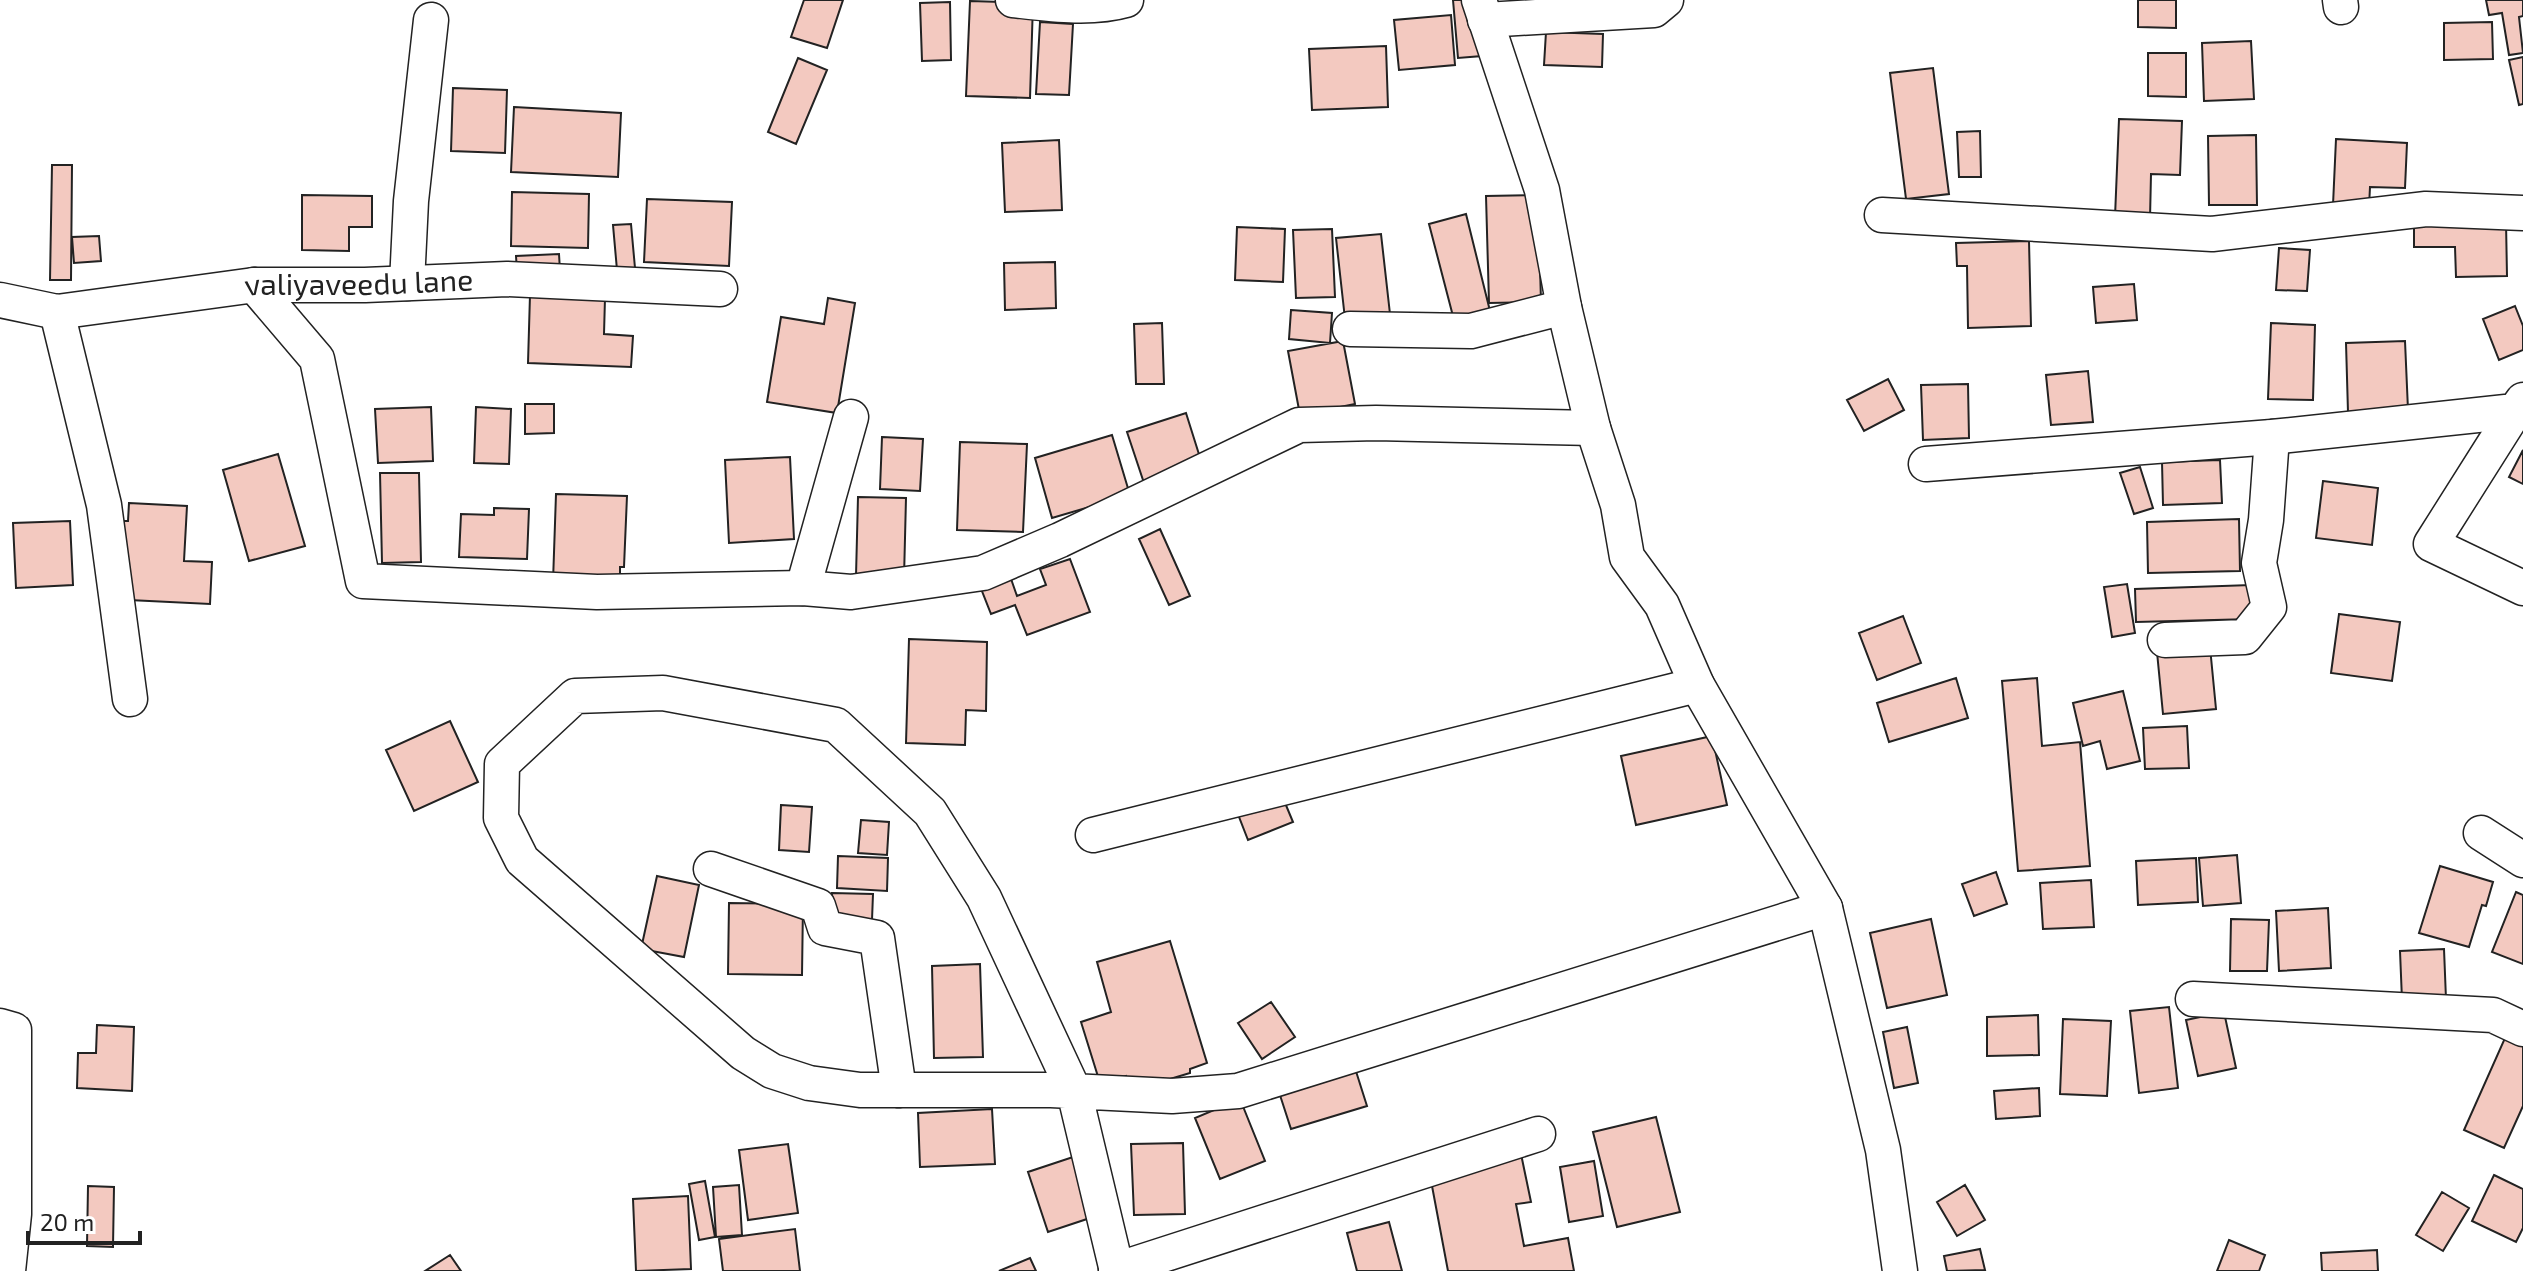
<svg xmlns="http://www.w3.org/2000/svg" width="2523" height="1271" viewBox="0 0 2523 1271" font-family="'Exo 2',sans-serif">
	<style>
		.building { fill: #f3c9c0; stroke: #222; stroke-width: 2 }
		.lines { fill: none; stroke-linecap: round; stroke-linejoin: round }
		.street-casing { stroke: #222; stroke-width: 37 }
		.street { stroke: #fff; stroke-width: 34 }
		.labels { text-anchor: middle; stroke-width: 6; stroke-linejoin: round; paint-order: stroke }
		.street-label { font-size: 30px; fill: #222; stroke: #fff }
	</style>
	<rect width="100%" height="100%" fill="#fff"/>
	<!-- building -->
	<path class="building" d="M 804,0 L 843,0 L 827,48 L 791,37 Z
		M 1453,0 L 1478,0 L 1482,56 L 1458,58 Z
		M 2138,0 L 2176,0 L 2176,28 L 2138,27 Z
		M 2486,0 L 2523,0 L 2523,16 L 2519,17 L 2523,53 L 2509,55 L 2502,13 L 2489,15 Z
		M 970,1 L 1033,3 L 1030,98 L 966,96 Z
		M 950,2 L 951,60 L 922,61 L 920,3 Z
		M 1451,15 L 1455,65 L 1399,70 L 1394,20 Z
		M 1040,22 L 1073,24 L 1069,95 L 1036,94 Z
		M 2492,22 L 2493,59 L 2444,60 L 2444,23 Z
		M 1546,32 L 1603,34 L 1602,67 L 1544,65 Z
		M 2251,41 L 2254,99 L 2204,101 L 2202,43 Z
		M 1386,46 L 1388,107 L 1312,110 L 1309,49 Z
		M 2148,53 L 2186,53 L 2186,97 L 2148,96 Z
		M 2523,57 L 2523,104 L 2519,105 L 2509,60 Z
		M 798,58 L 827,70 L 796,144 L 768,132 Z
		M 1933,68 L 1949,194 L 1906,199 L 1890,73 Z
		M 453,88 L 507,90 L 505,153 L 451,151 Z
		M 514,107 L 621,113 L 618,177 L 511,172 Z
		M 2119,119 L 2182,121 L 2180,175 L 2151,174 L 2150,219 L 2115,217 Z
		M 1980,131 L 1981,177 L 1959,177 L 1957,132 Z
		M 2256,135 L 2257,205 L 2209,205 L 2208,136 Z
		M 2336,139 L 2407,143 L 2405,188 L 2370,187 L 2369,207 L 2333,205 Z
		M 1059,140 L 1062,210 L 1005,212 L 1002,143 Z
		M 52,165 L 72,165 L 71,280 L 50,280 Z
		M 512,192 L 589,194 L 588,248 L 511,246 Z
		M 302,195 L 372,196 L 372,227 L 349,227 L 349,251 L 302,250 Z
		M 1538,195 L 1541,302 L 1489,303 L 1486,196 Z
		M 647,199 L 732,202 L 729,266 L 644,262 Z
		M 1466,214 L 1490,311 L 1454,320 L 1429,224 Z
		M 2506,222 L 2507,276 L 2456,277 L 2455,247 L 2414,247 L 2414,226 Z
		M 631,224 L 635,268 L 617,270 L 613,225 Z
		M 1237,227 L 1285,229 L 1283,282 L 1235,280 Z
		M 1332,229 L 1335,297 L 1296,298 L 1293,230 Z
		M 1381,234 L 1390,314 L 1345,319 L 1336,238 Z
		M 99,236 L 101,261 L 74,263 L 72,237 Z
		M 2029,241 L 2031,326 L 1968,328 L 1967,266 L 1957,266 L 1956,243 Z
		M 2279,248 L 2310,250 L 2307,291 L 2276,290 Z
		M 559,254 L 560,271 L 517,272 L 516,256 Z
		M 1055,262 L 1056,308 L 1005,310 L 1004,263 Z
		M 2134,284 L 2137,320 L 2096,323 L 2093,287 Z
		M 530,295 L 605,298 L 604,334 L 633,336 L 631,367 L 528,363 Z
		M 828,298 L 855,303 L 837,413 L 767,402 L 781,317 L 824,324 Z
		M 2515,306 L 2523,326 L 2523,350 L 2499,360 L 2483,319 Z
		M 1291,310 L 1332,313 L 1330,343 L 1289,339 Z
		M 1162,323 L 1164,384 L 1136,384 L 1134,324 Z
		M 2271,323 L 2315,325 L 2313,400 L 2268,399 Z
		M 1343,341 L 1355,404 L 1300,415 L 1288,351 Z
		M 2405,341 L 2408,410 L 2348,412 L 2346,343 Z
		M 2088,371 L 2093,422 L 2051,425 L 2046,375 Z
		M 1888,379 L 1904,410 L 1864,431 L 1847,400 Z
		M 1968,384 L 1969,438 L 1923,440 L 1921,385 Z
		M 525,404 L 554,404 L 554,433 L 525,434 Z
		M 431,407 L 433,461 L 378,463 L 375,409 Z
		M 476,407 L 511,409 L 509,464 L 474,463 Z
		M 1186,413 L 1203,467 L 1145,486 L 1127,432 Z
		M 1112,435 L 1130,495 L 1052,518 L 1035,458 Z
		M 882,437 L 923,439 L 920,491 L 880,489 Z
		M 960,442 L 1027,444 L 1023,532 L 957,530 Z
		M 2523,450 L 2523,484 L 2509,477 Z
		M 278,454 L 305,546 L 249,561 L 223,470 Z
		M 790,457 L 794,539 L 729,543 L 725,460 Z
		M 2220,460 L 2222,503 L 2163,505 L 2162,462 Z
		M 2140,467 L 2153,508 L 2134,514 L 2120,473 Z
		M 380,473 L 419,473 L 421,562 L 382,563 Z
		M 2323,481 L 2378,488 L 2372,545 L 2316,538 Z
		M 556,494 L 627,496 L 624,567 L 620,567 L 620,585 L 553,582 Z
		M 858,497 L 906,498 L 904,578 L 856,576 Z
		M 129,503 L 187,506 L 184,561 L 212,562 L 210,604 L 109,599 L 113,521 L 128,521 Z
		M 494,508 L 529,509 L 527,559 L 459,557 L 461,514 L 494,515 Z
		M 2239,519 L 2240,571 L 2148,573 L 2147,522 Z
		M 70,521 L 73,585 L 16,588 L 13,523 Z
		M 1160,529 L 1190,596 L 1169,605 L 1139,539 Z
		M 1070,559 L 1090,612 L 1027,635 L 1015,605 L 991,614 L 980,586 L 1010,576 L 1017,596 L 1046,585 L 1040,569 Z
		M 2127,584 L 2135,633 L 2112,637 L 2104,587 Z
		M 2251,585 L 2253,619 L 2136,622 L 2135,589 Z
		M 2339,614 L 2400,622 L 2392,681 L 2331,673 Z
		M 1903,616 L 1921,663 L 1877,680 L 1859,633 Z
		M 909,639 L 987,642 L 986,711 L 966,710 L 965,745 L 906,743 Z
		M 2210,647 L 2216,709 L 2163,714 L 2157,652 Z
		M 1956,678 L 1968,718 L 1889,742 L 1877,703 Z
		M 2037,678 L 2042,746 L 2080,742 L 2090,866 L 2018,871 L 2002,681 Z
		M 2123,691 L 2140,761 L 2107,769 L 2100,741 L 2083,746 L 2073,703 Z
		M 450,721 L 478,782 L 414,811 L 386,750 Z
		M 2187,726 L 2189,768 L 2145,769 L 2143,728 Z
		M 1712,736 L 1727,805 L 1636,825 L 1621,756 Z
		M 1278,786 L 1293,822 L 1248,840 L 1234,804 Z
		M 781,805 L 812,807 L 809,852 L 779,850 Z
		M 861,820 L 889,822 L 887,855 L 858,853 Z
		M 2237,855 L 2241,903 L 2203,906 L 2199,858 Z
		M 838,856 L 888,858 L 887,891 L 837,888 Z
		M 2196,858 L 2198,902 L 2138,905 L 2136,861 Z
		M 2440,866 L 2493,882 L 2486,906 L 2482,905 L 2469,947 L 2419,933 Z
		M 1996,872 L 2007,904 L 1974,916 L 1962,884 Z
		M 657,876 L 699,885 L 684,957 L 641,949 Z
		M 2091,880 L 2094,927 L 2043,929 L 2040,883 Z
		M 2516,892 L 2523,895 L 2523,964 L 2492,952 Z
		M 832,893 L 873,894 L 872,920 L 831,919 Z
		M 729,903 L 803,904 L 802,975 L 728,974 Z
		M 2328,908 L 2331,968 L 2279,971 L 2276,911 Z
		M 1931,919 L 1947,995 L 1887,1008 L 1870,933 Z
		M 2231,919 L 2269,920 L 2267,971 L 2230,971 Z
		M 1170,941 L 1207,1063 L 1190,1069 L 1190,1073 L 1130,1091 L 1126,1076 L 1100,1083 L 1081,1022 L 1111,1012 L 1097,962 Z
		M 2444,949 L 2446,999 L 2402,1000 L 2400,951 Z
		M 980,964 L 983,1057 L 934,1058 L 932,966 Z
		M 1271,1002 L 1295,1037 L 1262,1059 L 1238,1023 Z
		M 2169,1007 L 2178,1088 L 2139,1093 L 2130,1011 Z
		M 2224,1012 L 2236,1068 L 2198,1076 L 2186,1020 Z
		M 2038,1015 L 2039,1055 L 1987,1056 L 1987,1017 Z
		M 2063,1019 L 2111,1021 L 2107,1096 L 2060,1094 Z
		M 97,1025 L 134,1027 L 132,1091 L 77,1088 L 78,1053 L 96,1053 Z
		M 1907,1027 L 1918,1083 L 1894,1088 L 1883,1032 Z
		M 2505,1038 L 2523,1046 L 2523,1106 L 2504,1148 L 2464,1130 Z
		M 1354,1065 L 1367,1106 L 1291,1129 L 1278,1089 Z
		M 2039,1088 L 2040,1116 L 1996,1119 L 1994,1091 Z
		M 1240,1099 L 1265,1161 L 1220,1179 L 1195,1118 Z
		M 992,1109 L 995,1164 L 920,1167 L 918,1113 Z
		M 1656,1117 L 1680,1212 L 1617,1227 L 1593,1132 Z
		M 1183,1143 L 1185,1214 L 1134,1215 L 1131,1144 Z
		M 788,1144 L 798,1213 L 748,1220 L 739,1150 Z
		M 1521,1154 L 1531,1202 L 1516,1204 L 1524,1246 L 1568,1238 L 1574,1271 L 1448,1271 L 1429,1170 Z
		M 1079,1155 L 1099,1215 L 1048,1232 L 1028,1172 Z
		M 1594,1161 L 1603,1216 L 1569,1222 L 1560,1167 Z
		M 2494,1175 L 2523,1189 L 2523,1228 L 2516,1242 L 2472,1221 Z
		M 705,1181 L 715,1237 L 699,1240 L 689,1184 Z
		M 739,1185 L 742,1235 L 716,1237 L 713,1187 Z
		M 1965,1185 L 1985,1220 L 1957,1236 L 1937,1202 Z
		M 88,1186 L 114,1187 L 113,1247 L 87,1246 Z
		M 2442,1192 L 2469,1208 L 2443,1251 L 2416,1235 Z
		M 688,1196 L 691,1269 L 636,1271 L 633,1199 Z
		M 1389,1222 L 1402,1271 L 1357,1271 L 1347,1233 Z
		M 795,1229 L 800,1271 L 723,1271 L 719,1239 Z
		M 2229,1240 L 2265,1255 L 2259,1271 L 2217,1271 Z
		M 1980,1249 L 1985,1270 L 1947,1271 L 1944,1256 Z
		M 2377,1250 L 2378,1271 L 2322,1271 L 2321,1253 Z
		M 450,1255 L 461,1271 L 425,1271 Z
		M 1030,1258 L 1036,1271 L 999,1271 Z"/>
	<g class="lines">
		<!-- street casing -->
		<g class="street-casing">
			<g id="street">
				<path d="M 1013,0 C 1049,4 1091,10 1126,0"/>
				<path d="M 1479,0 L 1542,190 L 1564,307 L 1593,428 L 1618,505 L 1627,557 L 1662,605 L 1697,685 L 1825,908 L 1883,1150 L 1900,1271"/>
				<path d="M 2340,0 L 2341,7"/>
				<path d="M 1485,20 L 1654,10 L 1666,0"/>
				<path d="M 1882,215 L 2212,234 L 2426,209 L 2523,213"/>
				<path d="M 407,283 L 411,201 L 431,20"/>
				<path d="M 254,285 L 317,359 L 363,581 L 597,592 L 803,588 L 851,592 L 983,573 L 1060,540 L 1299,425 L 1376,423 L 1593,428"/>
				<path id="s1" d="M 0,300 L 57,312 L 254,285 L 365,285 L 507,279 L 720,289"/>
				<path d="M 57,312 L 104,505 L 130,699"/>
				<path d="M 1350,329 L 1471,331 L 1564,307"/>
				<path d="M 2515,411 L 2431,544 L 2523,588"/>
				<path d="M 1926,464 L 2272,437 L 2515,411 L 2523,400"/>
				<path d="M 803,588 L 851,417"/>
				<path d="M 2165,640 L 2245,637 L 2269,607 L 2259,563 L 2266,520 L 2272,437"/>
				<path d="M 2481,833 L 2523,860"/>
				<path d="M 1093,835 L 1697,685"/>
				<path d="M 711,869 L 818,906 L 825,928 L 877,938 L 899,1090"/>
				<path d="M 2193,999 L 2493,1015 L 2523,1029"/>
				<path d="M 0,1026 L 14,1030 L 14,1214 L 8,1271"/>
				<path d="M 1116,1270 L 1538,1134"/>
				<path d="M 1117,1271 L 1074,1091 L 984,898 L 930,812 L 836,725 L 663,693 L 575,696 L 502,764 L 501,818 L 522,860 L 743,1053 L 772,1071 L 809,1083 L 860,1090 L 1051,1090 L 1172,1096 L 1238,1091 L 1825,908"/>
			</g>
		</g>
		<!-- street -->
		<use href="#street" class="street"/>
	</g>
	<g class="labels">
		<!-- street labels -->
		<g class="street-label">
			<text dy="10" stroke="none"><textPath href="#s1" startOffset="362">valiyaveedu lane</textPath></text>
		</g>
	</g>
	<!-- scale -->
	<path d="M28 1231v12h112v-12" fill="none" stroke="#222222" stroke-width="4"/>
	<text x="40" y="1231" font-size="24" fill="#222222" stroke="#ffffff" stroke-width="6" paint-order="stroke">20 m</text>
</svg>
